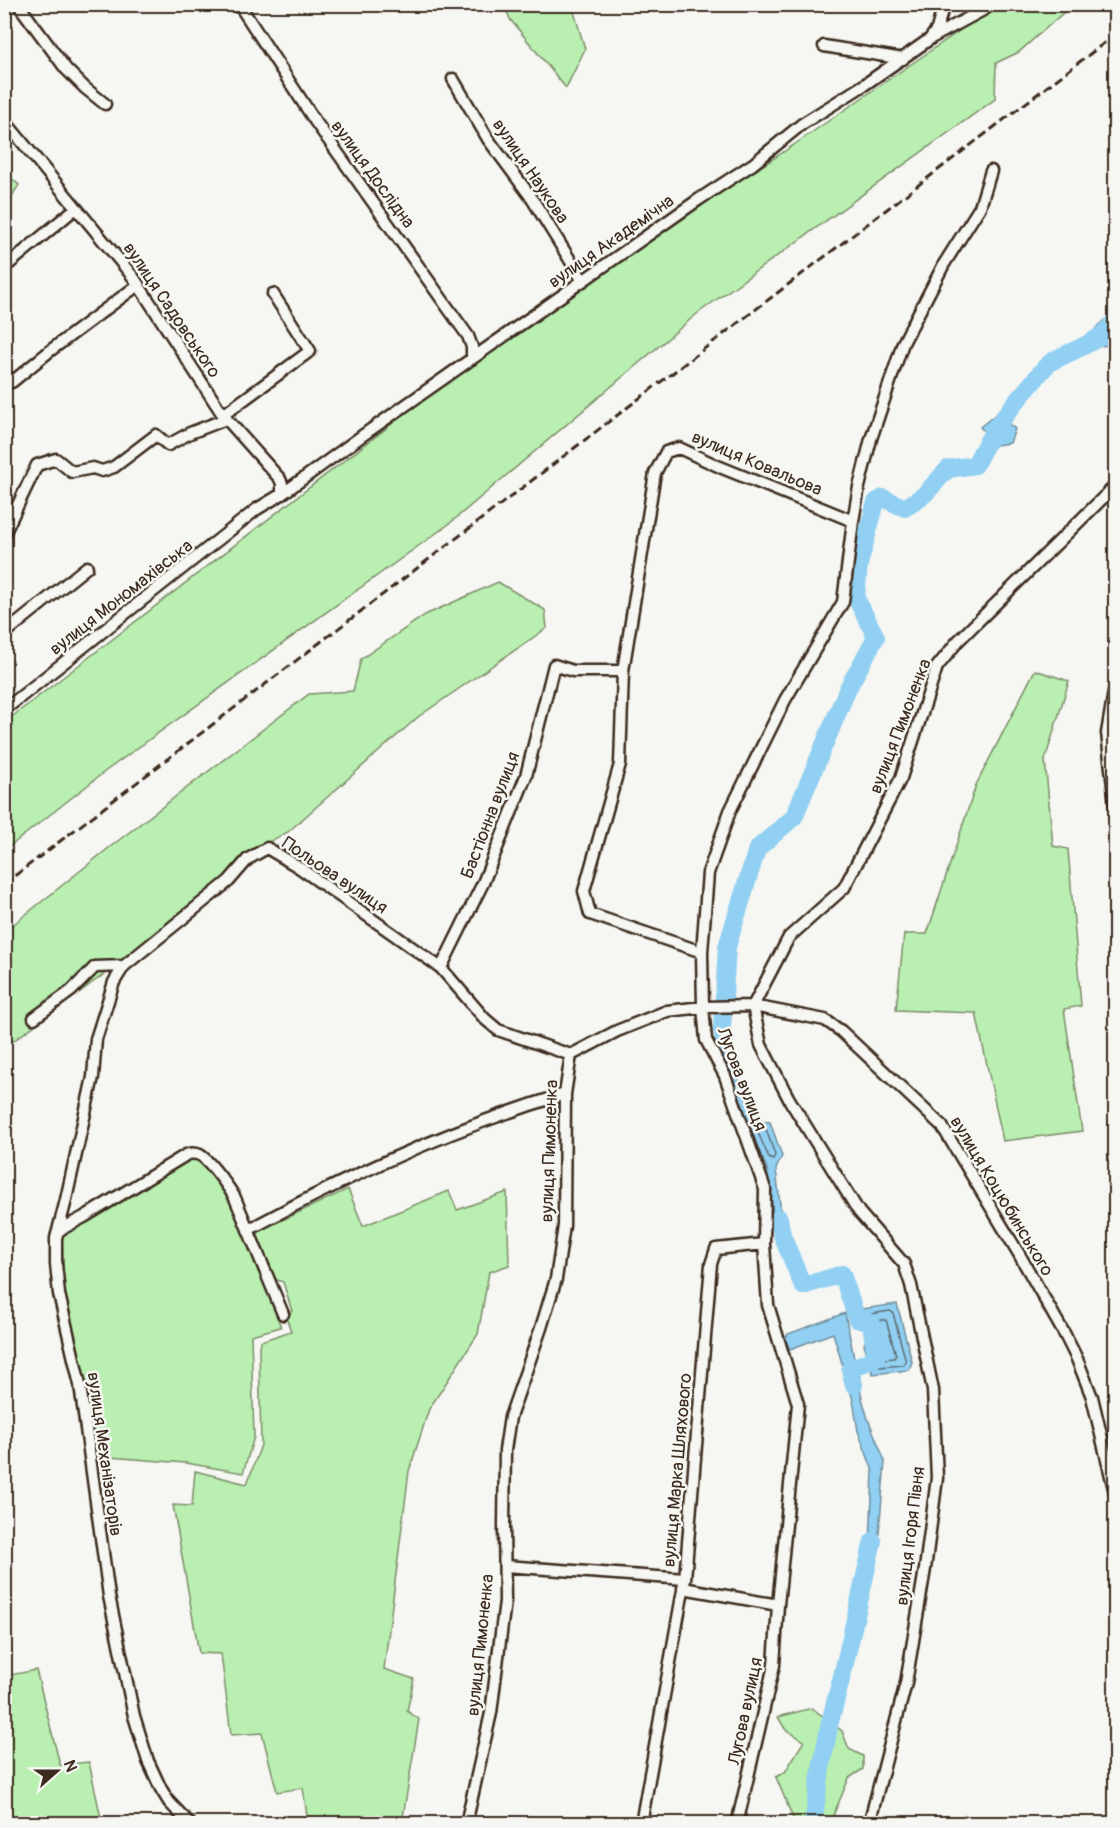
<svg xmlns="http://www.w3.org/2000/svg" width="1120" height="1828" viewBox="0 0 1120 1828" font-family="Pangolin,sans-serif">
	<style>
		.green { fill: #b9efb1; stroke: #7a8c68; stroke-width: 1.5 }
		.water { fill: #91d0f2; stroke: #6f8e9d; stroke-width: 1.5 }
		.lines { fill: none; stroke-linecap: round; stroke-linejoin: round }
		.shore { stroke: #5d6c73; stroke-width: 1.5 }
		.river { stroke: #91d0f2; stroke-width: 18 }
		.minor-casing { stroke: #3b2a1e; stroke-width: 15 }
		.minor { stroke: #f6f6f2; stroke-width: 10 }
		.rail { stroke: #3b2a1e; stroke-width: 3; stroke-dasharray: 9 4.5; stroke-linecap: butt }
		.labels { text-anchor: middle; stroke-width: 5; stroke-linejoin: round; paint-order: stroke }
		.street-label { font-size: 18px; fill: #3b2a1e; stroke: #f6f6f2 }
	</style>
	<rect width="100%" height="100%" fill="#f6f6f2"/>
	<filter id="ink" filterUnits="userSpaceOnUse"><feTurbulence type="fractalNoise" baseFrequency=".0167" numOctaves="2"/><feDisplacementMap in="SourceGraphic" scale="12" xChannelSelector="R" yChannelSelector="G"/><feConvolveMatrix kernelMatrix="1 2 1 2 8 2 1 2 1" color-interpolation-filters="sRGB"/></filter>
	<g filter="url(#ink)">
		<!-- green -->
		<path class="green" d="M 504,5 L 572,5 L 585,49 L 566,88 L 510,19 Z
			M 997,5 L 1072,5 L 1019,52 L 996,63 L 995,99 L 698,313 L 449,524 L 107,770 L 5,850 L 5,722 L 528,319 L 779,155 Z
			M 5,173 L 19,185 L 5,207 Z
			M 498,582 L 545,610 L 547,628 L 418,717 L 288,832 L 245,854 L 218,887 L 114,967 L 5,1047 L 5,931 L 110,847 L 309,694 L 353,691 L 361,659 L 425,615 Z
			M 1035,670 L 1069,681 L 1045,760 L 1053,846 L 1068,849 L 1081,1006 L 1064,1009 L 1082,1131 L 1003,1141 L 976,1013 L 896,1010 L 904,934 L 927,934 L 976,785 Z
			M 191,1159 L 199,1160 L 230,1195 L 281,1327 L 251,1335 L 254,1437 L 243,1473 L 186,1463 L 97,1456 L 83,1372 L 64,1295 L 62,1233 Z
			M 348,1189 L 363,1226 L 449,1191 L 457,1210 L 507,1192 L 509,1265 L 489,1272 L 478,1334 L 429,1409 L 409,1471 L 384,1669 L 414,1679 L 407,1711 L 419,1719 L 402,1823 L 308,1823 L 303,1788 L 277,1792 L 262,1733 L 231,1735 L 221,1654 L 199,1653 L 173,1505 L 192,1506 L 195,1471 L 247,1484 L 261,1445 L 259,1346 L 261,1341 L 291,1331 L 286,1317 L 292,1311 L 283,1282 L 274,1279 L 258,1236 L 259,1231 Z
			M 36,1670 L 60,1765 L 89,1762 L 102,1823 L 6,1823 L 4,1817 L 5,1676 Z
			M 812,1708 L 842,1731 L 849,1749 L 863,1756 L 863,1769 L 849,1778 L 830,1823 L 795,1823 L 776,1777 L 785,1772 L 804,1741 L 785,1729 L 778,1717 Z"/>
		<!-- water -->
		<path class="water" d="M 1112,314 L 1115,318 L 1115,344 L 1102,346 L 1095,329 Z
			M 996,414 L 1015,429 L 1010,443 L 996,445 L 980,427 Z
			M 719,1041 L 727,1050 L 755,1121 L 770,1122 L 782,1156 L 776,1169 L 781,1213 L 788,1225 L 791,1241 L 777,1242 L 767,1169 L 754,1139 Z
			M 897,1304 L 912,1362 L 909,1370 L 873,1374 L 864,1344 L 868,1336 L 864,1319 L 858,1314 L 862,1309 Z
			M 845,1313 L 862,1398 L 868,1419 L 885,1461 L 877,1557 L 868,1563 L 870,1545 L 873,1471 L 858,1431 L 853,1400 L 833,1333 L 790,1349 L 785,1339 L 788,1334 Z"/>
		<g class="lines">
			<!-- shore -->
			<path class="shore" d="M 760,1127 L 766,1129 L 775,1155 L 773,1160 L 769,1158 L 757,1130 Z
				M 890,1311 L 893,1313 L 906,1362 L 903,1365 L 879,1367 L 876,1365 L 871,1345 L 874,1335 L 869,1316 L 871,1314 Z
				M 886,1320 L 896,1355 L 894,1358 L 885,1359 L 882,1357 C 879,1345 882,1335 879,1323 L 880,1320 Z"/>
			<!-- river -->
			<path class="river" d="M 733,1072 L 728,1060 L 722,1029 L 727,947 L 757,849 L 794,817 L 848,688 L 876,637 L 856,598 L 859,564 L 876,502 L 883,498 L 905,508 L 925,494 L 948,469 L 975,465 C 990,433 1009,409 1033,382 C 1038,376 1044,367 1051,362 C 1074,349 1100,343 1116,320
				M 779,1218 L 782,1235 L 803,1286 L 842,1274 L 857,1319 L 871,1323 L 876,1358 L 850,1369 L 854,1385
				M 813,1824 L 821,1769 L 830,1722 L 843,1672 L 873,1541"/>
			<!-- minor casing -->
			<g class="minor-casing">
				<path id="minor" d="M 18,4 L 66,69 L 85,88 L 105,104
					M 230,5 L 235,5 L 242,9 L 315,121 L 468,336 L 472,347 L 472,359
					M 933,37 L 985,9 L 991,4
					M 824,46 L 903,59
					M 453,79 L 488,139 L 531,197 L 583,281
					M 4,120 L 134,278 L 223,415 L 280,479 L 282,484 L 282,494
					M 4,268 L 76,208
					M 4,373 L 12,382 L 51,350 L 138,285
					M 4,534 L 37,465 L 56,459 L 72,472 L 93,468 L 102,471 L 114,467 L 156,435 L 168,445 L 190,433 L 221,421 L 223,415 L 310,351 L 273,294
					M 4,634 L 87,567
					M 1116,680 L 1107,733 L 1116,813
					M 4,710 L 257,509 L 282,494 L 366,433 L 698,200 L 753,164 L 802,124 L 864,85 L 930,39 L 937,29 L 944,4
					M 702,952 L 590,914 L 584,891 L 620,764 L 623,671 L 655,473 L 666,452 L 679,448 L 720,467 L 853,521
					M 441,968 L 483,883 L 526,776 L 554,665 L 573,671 L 623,671
					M 753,1006 L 761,1045 L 789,1099 L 859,1212 L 904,1264 L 911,1285 L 933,1390 L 937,1478 L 925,1569 L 906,1683 L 869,1824
					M 753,1006 L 789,937 L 844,888 L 901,778 L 937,667 L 958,641 L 1116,485
					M 34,1018 L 71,991 L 95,967 L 124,966
					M 571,1055 L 617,1031 L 667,1011 L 703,1007 L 753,1006 L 825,1020 L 841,1031 L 942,1126 L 1019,1254 L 1065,1335 L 1077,1359 L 1092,1397 L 1116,1497
					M 248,1230 C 349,1175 455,1127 565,1094
					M 58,1231 L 84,1217 L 186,1155 C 190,1153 195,1153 200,1155 C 209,1160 230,1189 235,1198 L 283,1314
					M 505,1566 L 685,1579
					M 683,1588 L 778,1605
					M 190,1824 L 169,1802 L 161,1789 L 148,1761 L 134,1716 L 109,1596 L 80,1385 L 59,1294 L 56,1264 L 56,1238 L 65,1204 L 93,1077 L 96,1039 L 114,982 L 124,966 L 229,881 L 248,859 L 267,848 L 297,866 L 441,968 L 485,1019 L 498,1030 L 571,1055
					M 466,1824 L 491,1713 L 505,1601 L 504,1524 L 505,1450 L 510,1417 L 541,1328 L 556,1279 L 564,1226 L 565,1094 L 571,1055
					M 641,1824 L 685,1579 L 711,1264 L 716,1249 L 764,1244 L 765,1189 L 725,1076 L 706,1040 L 703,1007 L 702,952 L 708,873 L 730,811 L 785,700 L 843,602 L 853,521 L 859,487 L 871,439 L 903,343 L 944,264 L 980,207 L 991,171
					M 737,1824 L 774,1665 L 778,1605 L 798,1404 L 768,1305 L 764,1244"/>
			</g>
			<!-- minor -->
			<use href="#minor" class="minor"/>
			<!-- rail -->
			<path class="rail" d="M 4,884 L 1116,34"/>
		</g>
	</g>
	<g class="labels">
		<!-- street labels -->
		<g class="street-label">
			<text transform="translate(531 171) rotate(56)" y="6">вулиця Наукова</text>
			<text transform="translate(373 174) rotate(54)" y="6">вулиця Дослідна</text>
			<text transform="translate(611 241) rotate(-35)" y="6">вулиця Академічна</text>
			<text transform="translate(172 310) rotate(56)" y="6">вулиця Садовського</text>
			<text transform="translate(757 463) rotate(23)" y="6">вулиця Ковальова</text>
			<text transform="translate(121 597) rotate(-38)" y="6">вулиця Мономахівська</text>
			<text transform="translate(900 726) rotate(-69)" y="6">вулиця Пимоненка</text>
			<text transform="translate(490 815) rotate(-69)" y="6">Бастіонна вулиця</text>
			<text transform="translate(335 875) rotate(34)" y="6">Польова вулиця</text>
			<text transform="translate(742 1079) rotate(69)" y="6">Лугова вулиця</text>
			<text transform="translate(549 1151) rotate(-88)" y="6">вулиця Пимоненка</text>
			<text transform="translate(1002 1196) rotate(59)" y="6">вулиця Коцюбинського</text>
			<text transform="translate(105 1454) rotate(82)" y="6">вулиця Механізаторів</text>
			<text transform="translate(677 1470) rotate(-85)" y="6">вулиця Марка Шляхового</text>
			<text transform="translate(910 1536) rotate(-83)" y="6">вулиця Ігоря Півня</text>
			<text transform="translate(480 1645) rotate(-84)" y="6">вулиця Пимоненка</text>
			<text transform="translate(745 1711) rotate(-78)" y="6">Лугова вулиця</text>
		</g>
	</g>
	<!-- margin -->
	<rect width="1120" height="1828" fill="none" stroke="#f6f6f2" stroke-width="24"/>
	<rect x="12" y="12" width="1096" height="1804" fill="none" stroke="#3b2a1e" stroke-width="2" filter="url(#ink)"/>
	<!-- north arrow -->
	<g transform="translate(57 1771) rotate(69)" stroke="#f6f6f2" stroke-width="4.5" paint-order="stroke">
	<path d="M0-4.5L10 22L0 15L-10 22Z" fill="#3b2a1e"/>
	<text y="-9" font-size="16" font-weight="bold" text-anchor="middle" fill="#3b2a1e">N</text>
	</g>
</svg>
